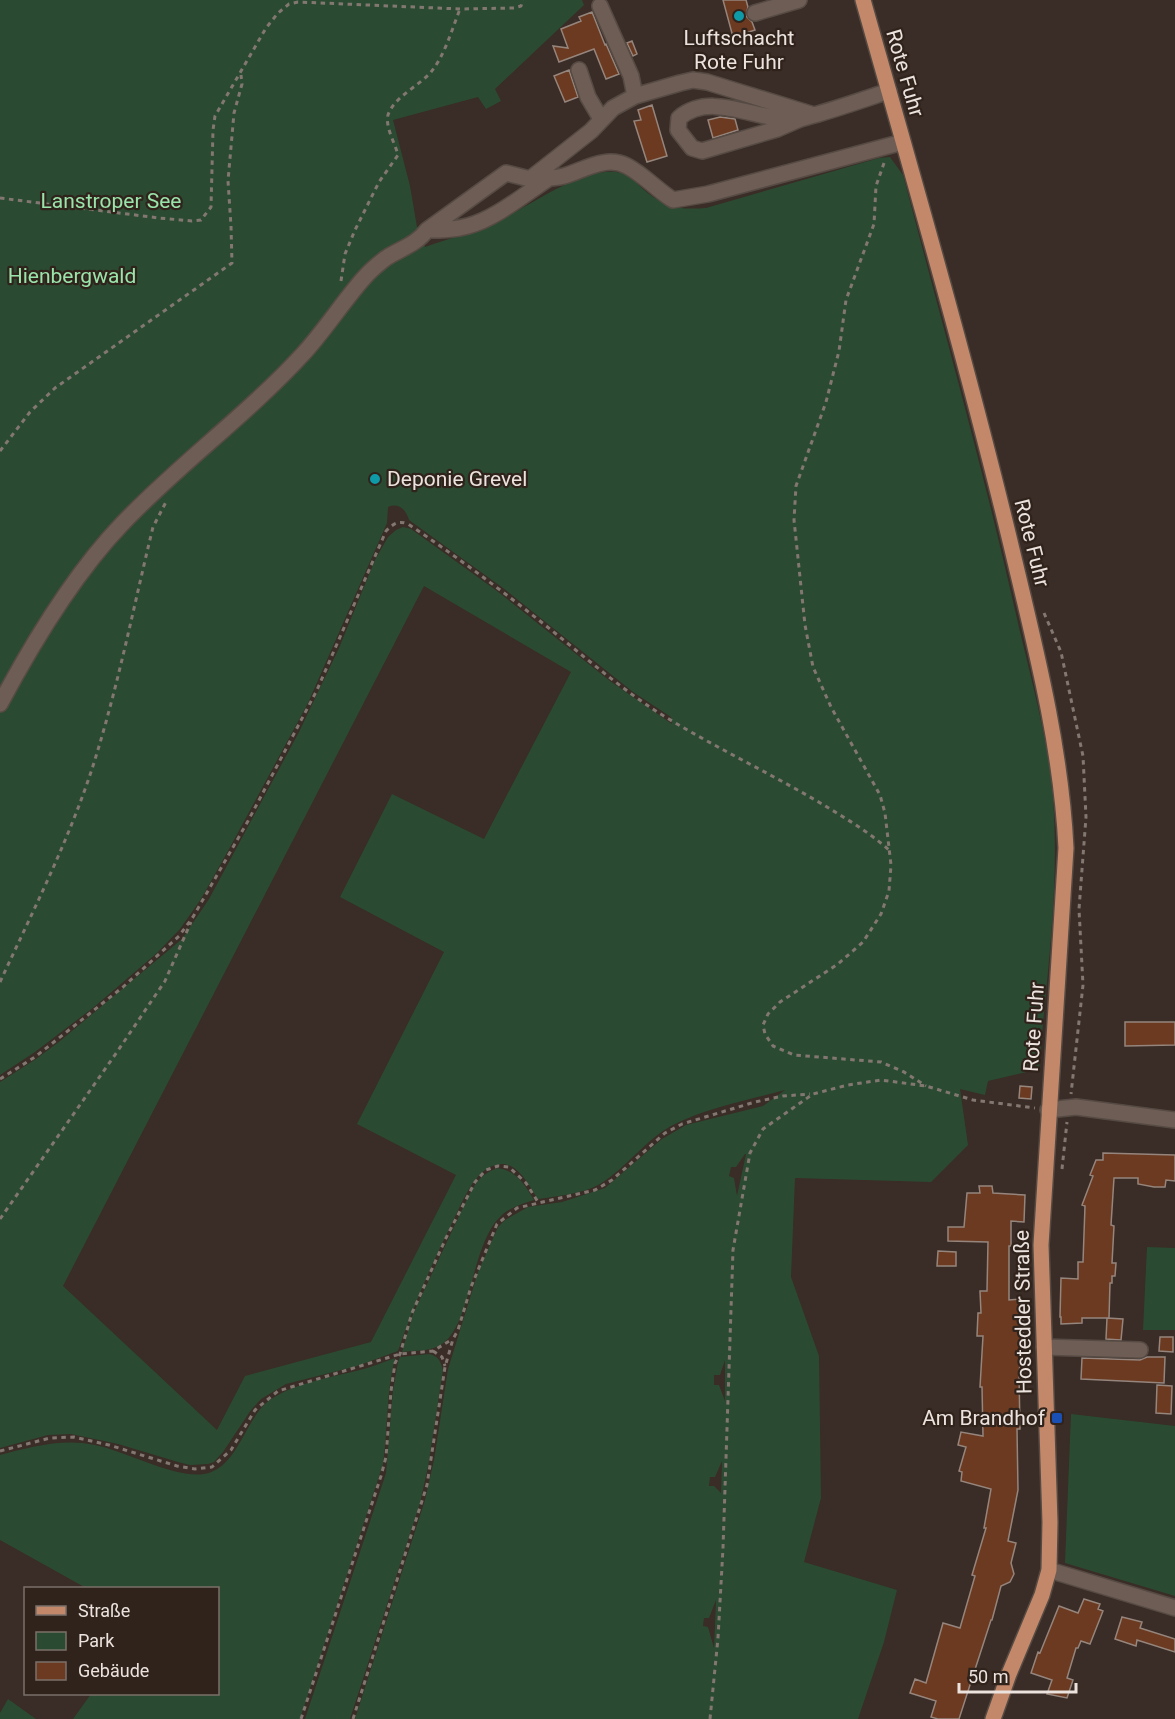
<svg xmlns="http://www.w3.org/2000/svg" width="1175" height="1719" viewBox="0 0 1175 1719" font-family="Roboto,sans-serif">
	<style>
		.green { fill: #2a4b32; fill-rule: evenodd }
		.building { fill: #6b3a20; stroke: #95857d; stroke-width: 1.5 }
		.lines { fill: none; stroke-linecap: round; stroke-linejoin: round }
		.minor-casing { stroke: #564b44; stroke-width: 18 }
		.major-casing { stroke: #564b44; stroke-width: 18 }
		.path { stroke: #837772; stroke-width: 3; stroke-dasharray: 4.5 4.5; stroke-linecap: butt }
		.minor { stroke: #6d5d55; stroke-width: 15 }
		.major { stroke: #c38869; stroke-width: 15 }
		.culture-dot { fill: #0f9aa8; stroke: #30231c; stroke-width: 2 }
		.transit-dot { fill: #1a4fb4; stroke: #30231c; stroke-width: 2 }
		.labels { text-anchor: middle; stroke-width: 4.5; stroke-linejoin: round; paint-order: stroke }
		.poi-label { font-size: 21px; fill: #ece3de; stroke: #30231c }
		.street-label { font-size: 21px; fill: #ece3de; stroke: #30231c }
		.park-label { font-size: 21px; fill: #99e4aa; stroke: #30231c }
	</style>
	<rect width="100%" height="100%" fill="#3a2c26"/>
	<!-- green -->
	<path class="green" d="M 0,0 L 582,0 L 584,5 L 495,89 L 501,101 L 486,109 L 478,97 L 393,120 L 410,186 L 417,227 L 425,247 C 450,238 475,232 499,221 C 529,206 587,164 621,173 C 629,175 637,183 643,189 C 665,208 678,210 706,208 L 879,158 L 890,157 L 903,175 C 941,320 982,464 1015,610 C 1029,672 1048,736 1053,799 C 1060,889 1046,980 1039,1069 L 988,1081 L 985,1095 L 960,1089 L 968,1145 L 931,1182 L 795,1178 L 791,1277 L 819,1356 L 821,1498 L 804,1562 L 897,1590 L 884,1642 L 858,1719 L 355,1719 L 425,1500 L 434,1460 L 448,1369 L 478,1272 L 498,1227 L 505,1220 L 528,1207 L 562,1202 L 605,1188 L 662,1139 L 686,1125 L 763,1106 L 785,1090 C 749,1100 709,1107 675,1124 C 646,1138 628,1167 600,1184 C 582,1194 558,1196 538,1199 C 530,1187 520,1166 504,1164 C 492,1164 483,1170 476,1179 C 466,1191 459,1209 452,1223 C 431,1265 413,1307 398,1351 L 357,1366 L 286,1384 L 261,1399 L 251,1410 L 223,1452 L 214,1462 L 208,1464 L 190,1465 L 178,1462 L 118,1444 L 71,1434 L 48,1435 L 0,1448 L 0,1082 L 36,1059 L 60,1041 L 182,939 L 209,899 L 299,732 L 339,648 L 375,560 L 388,537 L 396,530 L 403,527 L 411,529 L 497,591 L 610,681 L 672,724 L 671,717 L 633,692 L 503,588 L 409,520 C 406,510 399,502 388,507 L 387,523 L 308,703 L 228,851 L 201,899 L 180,929 L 157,953 L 94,1007 L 35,1052 L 0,1075 ZM 424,586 L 571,672 L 484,839 L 392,794 L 340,897 L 444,952 L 357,1124 L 456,1175 L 371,1342 L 245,1376 L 217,1430 L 63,1286 ZM 745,1154 L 746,1154 L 737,1196 L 734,1178 L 729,1176 L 731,1167 L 736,1167 ZM 725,1360 L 725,1401 L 719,1385 L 714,1385 L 714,1375 L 720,1375 ZM 722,1461 L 722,1462 L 721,1493 L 714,1486 L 709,1486 L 710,1477 L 715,1477 ZM 716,1600 L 716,1601 L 714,1648 L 708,1627 L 703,1626 L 704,1618 L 709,1618 Z
		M 498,1168 C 517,1171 525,1185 534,1200 C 522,1204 510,1207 501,1216 C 471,1243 472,1324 442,1344 C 431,1352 415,1350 402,1352 L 413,1314 L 468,1197 C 476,1182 482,1173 498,1168 Z
		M 1147,1247 L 1175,1248 L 1175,1330 L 1143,1330 Z
		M 429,1354 C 438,1356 440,1360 443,1370 L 428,1467 L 420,1503 L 350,1719 L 305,1719 L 386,1473 L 393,1390 L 398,1362 L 400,1357 Z
		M 395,1358 C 386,1392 388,1429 383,1464 L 300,1719 L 73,1719 L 91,1694 L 218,1694 L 218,1588 L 86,1588 L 0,1540 L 0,1455 C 30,1447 63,1438 95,1445 C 125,1451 176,1479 204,1474 C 237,1468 244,1423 266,1403 C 289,1384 332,1377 360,1370 C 372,1367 383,1362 395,1358 Z
		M 1071,1414 L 1175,1426 L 1175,1596 L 1065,1563 Z
		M 8,1699 L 36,1719 L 0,1719 L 0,1713 Z"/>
	<!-- building -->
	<path class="building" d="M 723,0 L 746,0 L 748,7 L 746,16 L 752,22 L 755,30 L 733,37 Z
		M 592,12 L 605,45 L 606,44 L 619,74 L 606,79 L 594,49 L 559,62 L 553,46 L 568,48 L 561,29 L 581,21 L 579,17 Z
		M 632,41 L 637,54 L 633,56 L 627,43 Z
		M 569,70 L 578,97 L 565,102 L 554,76 Z
		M 652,105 L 667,156 L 647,162 L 634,121 L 641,120 L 638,110 Z
		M 720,117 L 735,119 L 738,130 L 713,138 L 708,120 Z
		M 1125,1022 L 1175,1022 L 1175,1045 L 1125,1046 Z
		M 1020,1086 L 1032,1087 L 1031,1099 L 1019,1098 Z
		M 1103,1153 L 1175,1155 L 1175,1181 L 1166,1180 L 1165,1187 L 1154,1187 L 1138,1184 L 1138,1178 L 1114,1178 L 1111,1225 L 1114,1226 L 1112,1263 L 1116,1263 L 1115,1276 L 1112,1276 L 1112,1283 L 1110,1283 L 1109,1318 L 1082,1318 L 1082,1323 L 1061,1324 L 1061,1317 L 1060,1317 L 1061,1278 L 1078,1279 L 1078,1262 L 1083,1262 L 1085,1206 L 1082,1205 L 1093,1176 L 1090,1175 L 1096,1160 L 1103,1160 Z
		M 979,1186 L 992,1186 L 993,1193 L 1025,1195 L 1024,1222 L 1011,1221 L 1011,1246 L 1009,1246 L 1009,1300 L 1022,1299 L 1023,1330 L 1019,1375 L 1020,1429 L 1017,1429 L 1018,1490 L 1008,1541 L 1016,1543 L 1011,1563 L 1014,1574 L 1010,1582 L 1001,1586 L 992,1620 L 991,1620 L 959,1719 L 938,1719 L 931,1717 L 936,1701 L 910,1693 L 915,1679 L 926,1683 L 943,1623 L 960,1628 L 975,1576 L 972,1575 L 986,1528 L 984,1528 L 991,1489 L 961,1481 L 962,1472 L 959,1471 L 966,1447 L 958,1445 L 961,1432 L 983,1436 L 982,1387 L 980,1387 L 983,1336 L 977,1336 L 978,1313 L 981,1313 L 980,1291 L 987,1291 L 988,1242 L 948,1241 L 948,1227 L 964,1227 L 967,1193 L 980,1193 Z
		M 938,1251 L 956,1252 L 956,1266 L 937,1266 Z
		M 1107,1318 L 1123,1319 L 1121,1340 L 1106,1339 Z
		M 1160,1337 L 1173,1337 L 1173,1352 L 1159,1351 Z
		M 1147,1357 L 1165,1357 L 1164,1383 L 1081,1379 L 1082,1358 L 1140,1360 Z
		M 1157,1385 L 1172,1386 L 1171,1414 L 1156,1413 Z
		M 1084,1599 L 1100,1604 L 1098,1609 L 1103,1611 L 1090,1644 L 1081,1641 L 1078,1648 L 1076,1648 L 1067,1678 L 1073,1680 L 1067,1698 L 1047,1694 L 1052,1680 L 1031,1673 L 1038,1652 L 1040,1653 L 1059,1606 L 1078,1613 Z
		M 1122,1617 L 1142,1622 L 1140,1628 L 1175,1639 L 1175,1652 L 1137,1640 L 1136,1646 L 1115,1639 Z"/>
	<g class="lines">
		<!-- minor casing -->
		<g class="minor-casing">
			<path id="minor" d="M 600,6 L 631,76 L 635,96
				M 755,13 L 799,0
				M 579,70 L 588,97 L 601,119
				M 800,119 L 777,129 L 702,151 L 692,148 L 678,130 L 679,118 C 713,89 761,124 800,119 C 806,118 812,115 818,114 C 842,107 865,99 889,91
				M 530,179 C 541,178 553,179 564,176 C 584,170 606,155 627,166 C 644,175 657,190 673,200 L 708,194 L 903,142
				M 427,230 C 441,230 454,230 468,226 C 495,219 525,194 548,179
				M 0,704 C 32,644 74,574 122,524 C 179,464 247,415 303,354 C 325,330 342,303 363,279 C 369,272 378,264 386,258 C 400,249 417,244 427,230 L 506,173 L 530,179 L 591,131 L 613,108 L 635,96 L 680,83 L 693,80 L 707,82 L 814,115
				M 1048,1110 L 1076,1107 L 1175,1120
				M 1044,1347 L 1140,1350
				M 1049,1570 L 1175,1608"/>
		</g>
		<!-- major casing -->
		<g class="major-casing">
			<path id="major" d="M 863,0 C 914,180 966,360 1010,541 C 1034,642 1061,744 1066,848 L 1041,1245 L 1050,1522 L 1049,1570 L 1042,1595 L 1009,1674 L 993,1719"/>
		</g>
		<!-- path -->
		<path class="path" d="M 884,163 L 876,186 L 874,224 L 846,300 L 839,351 L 826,402 L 796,486 L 794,520 L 805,625 L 813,667 L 831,707 L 880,795 L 885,813 L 891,865 L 889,891 L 881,914 L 863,942 L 838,964 L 780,1002 L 768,1014 L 763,1025 L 765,1034 L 773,1046 L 794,1055 L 881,1062 L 904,1072 L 926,1086
			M 0,198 L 159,218 L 192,221 L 201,220 L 211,207 L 213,130 L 215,116 L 266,28 L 278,13 L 289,4 L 298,2 L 460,9 L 514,8 L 521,6 L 523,0
			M 341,281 L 345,254 L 355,230 L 379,182 L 398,155 C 395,143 385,127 388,115 C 394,97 419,86 431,72 C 445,55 452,29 460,9
			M 0,451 L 30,412 L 55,388 L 232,263 L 231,226 L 228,181 L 234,113 L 242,84 L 241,75
			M 1044,613 L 1061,652 L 1083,756 L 1086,817 L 1079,909 L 1083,985 L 1071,1094
			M 0,982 C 32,913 67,844 91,772 C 117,692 133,609 153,527 L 166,502
			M 0,1079 L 35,1057 L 123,987 L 179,936 L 193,917 L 248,821 L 317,690 L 386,531 C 393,524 398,520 408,524 C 453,554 497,587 540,621 C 579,652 617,686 659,713 C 712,746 768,772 822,804 C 845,818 869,832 889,850
			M 1062,1169 L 1067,1122
			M 0,1219 L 117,1052 L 165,981 L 191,922
			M 433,1351 L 442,1357 L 445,1366
			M 0,1451 L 50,1438 L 74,1437 L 109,1445 L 177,1466 L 195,1469 L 212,1467 L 231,1450 L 255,1410 L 278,1391 L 400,1354 L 433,1351 L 451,1340
			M 301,1719 L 381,1476 L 386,1457 L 391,1391 L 395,1363 L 400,1354 L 412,1313 L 446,1238 L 475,1182 L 486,1170 L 498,1166 L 509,1167 L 526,1183 L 538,1202
			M 353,1719 L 427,1485 L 445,1367 L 453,1339 L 458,1330 L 471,1287 L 497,1224 L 517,1208 L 595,1190 L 612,1180 L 665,1133 L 682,1124 L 755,1102 L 783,1096 L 810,1094
			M 710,1719 L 718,1638 L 723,1548 L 733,1250 L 750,1153 L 763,1129 L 813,1094 L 848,1085 L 881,1080 L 926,1086 L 973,1100 L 1035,1108"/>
		<!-- minor -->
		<use href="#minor" class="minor"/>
		<!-- major -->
		<use href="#major" class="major"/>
	</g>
	<!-- markers -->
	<g class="culture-dot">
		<circle cx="739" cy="16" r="6"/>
		<circle cx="375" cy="479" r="6"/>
	</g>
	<rect class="transit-dot" x="1051" y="1412" width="12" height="12" rx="3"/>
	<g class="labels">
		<!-- poi labels -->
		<g class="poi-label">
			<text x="739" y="45">Luftschacht<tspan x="739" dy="24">Rote Fuhr</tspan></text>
			<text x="387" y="486" text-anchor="start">Deponie Grevel</text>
			<text x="1045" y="1425" text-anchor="end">Am Brandhof</text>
		</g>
		<!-- street labels -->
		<g class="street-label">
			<text transform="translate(905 73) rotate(74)" y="7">Rote Fuhr</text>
			<text transform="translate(1032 543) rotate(76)" y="7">Rote Fuhr</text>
			<text transform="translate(1034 1027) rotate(-86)" y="7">Rote Fuhr</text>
			<text transform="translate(1023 1312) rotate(-91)" y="7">Hostedder Straße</text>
		</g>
		<!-- park labels -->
		<g class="park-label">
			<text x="111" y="208">Lanstroper See</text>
			<text x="72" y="283">Hienbergwald</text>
		</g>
	</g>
	<!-- legend -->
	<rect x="24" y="1587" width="195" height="108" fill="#30231c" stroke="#7b706a" stroke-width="1.5"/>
	<rect x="36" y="1606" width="30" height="9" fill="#c38869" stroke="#7b706a" stroke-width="1.5"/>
	<text x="78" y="1617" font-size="18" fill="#ece3de">Straße</text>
	<rect x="36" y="1632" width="30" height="18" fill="#2a4b32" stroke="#7b706a" stroke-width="1.5"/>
	<text x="78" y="1647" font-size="18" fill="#ece3de">Park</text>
	<rect x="36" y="1662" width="30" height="18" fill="#6b3a20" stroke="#7b706a" stroke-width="1.5"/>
	<text x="78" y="1677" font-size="18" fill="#ece3de">Gebäude</text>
	<!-- scale -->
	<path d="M959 1683v9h117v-9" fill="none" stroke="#ece3de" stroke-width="3"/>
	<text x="968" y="1683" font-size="18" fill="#ece3de" stroke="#30231c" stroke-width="4.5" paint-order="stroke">50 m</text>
</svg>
